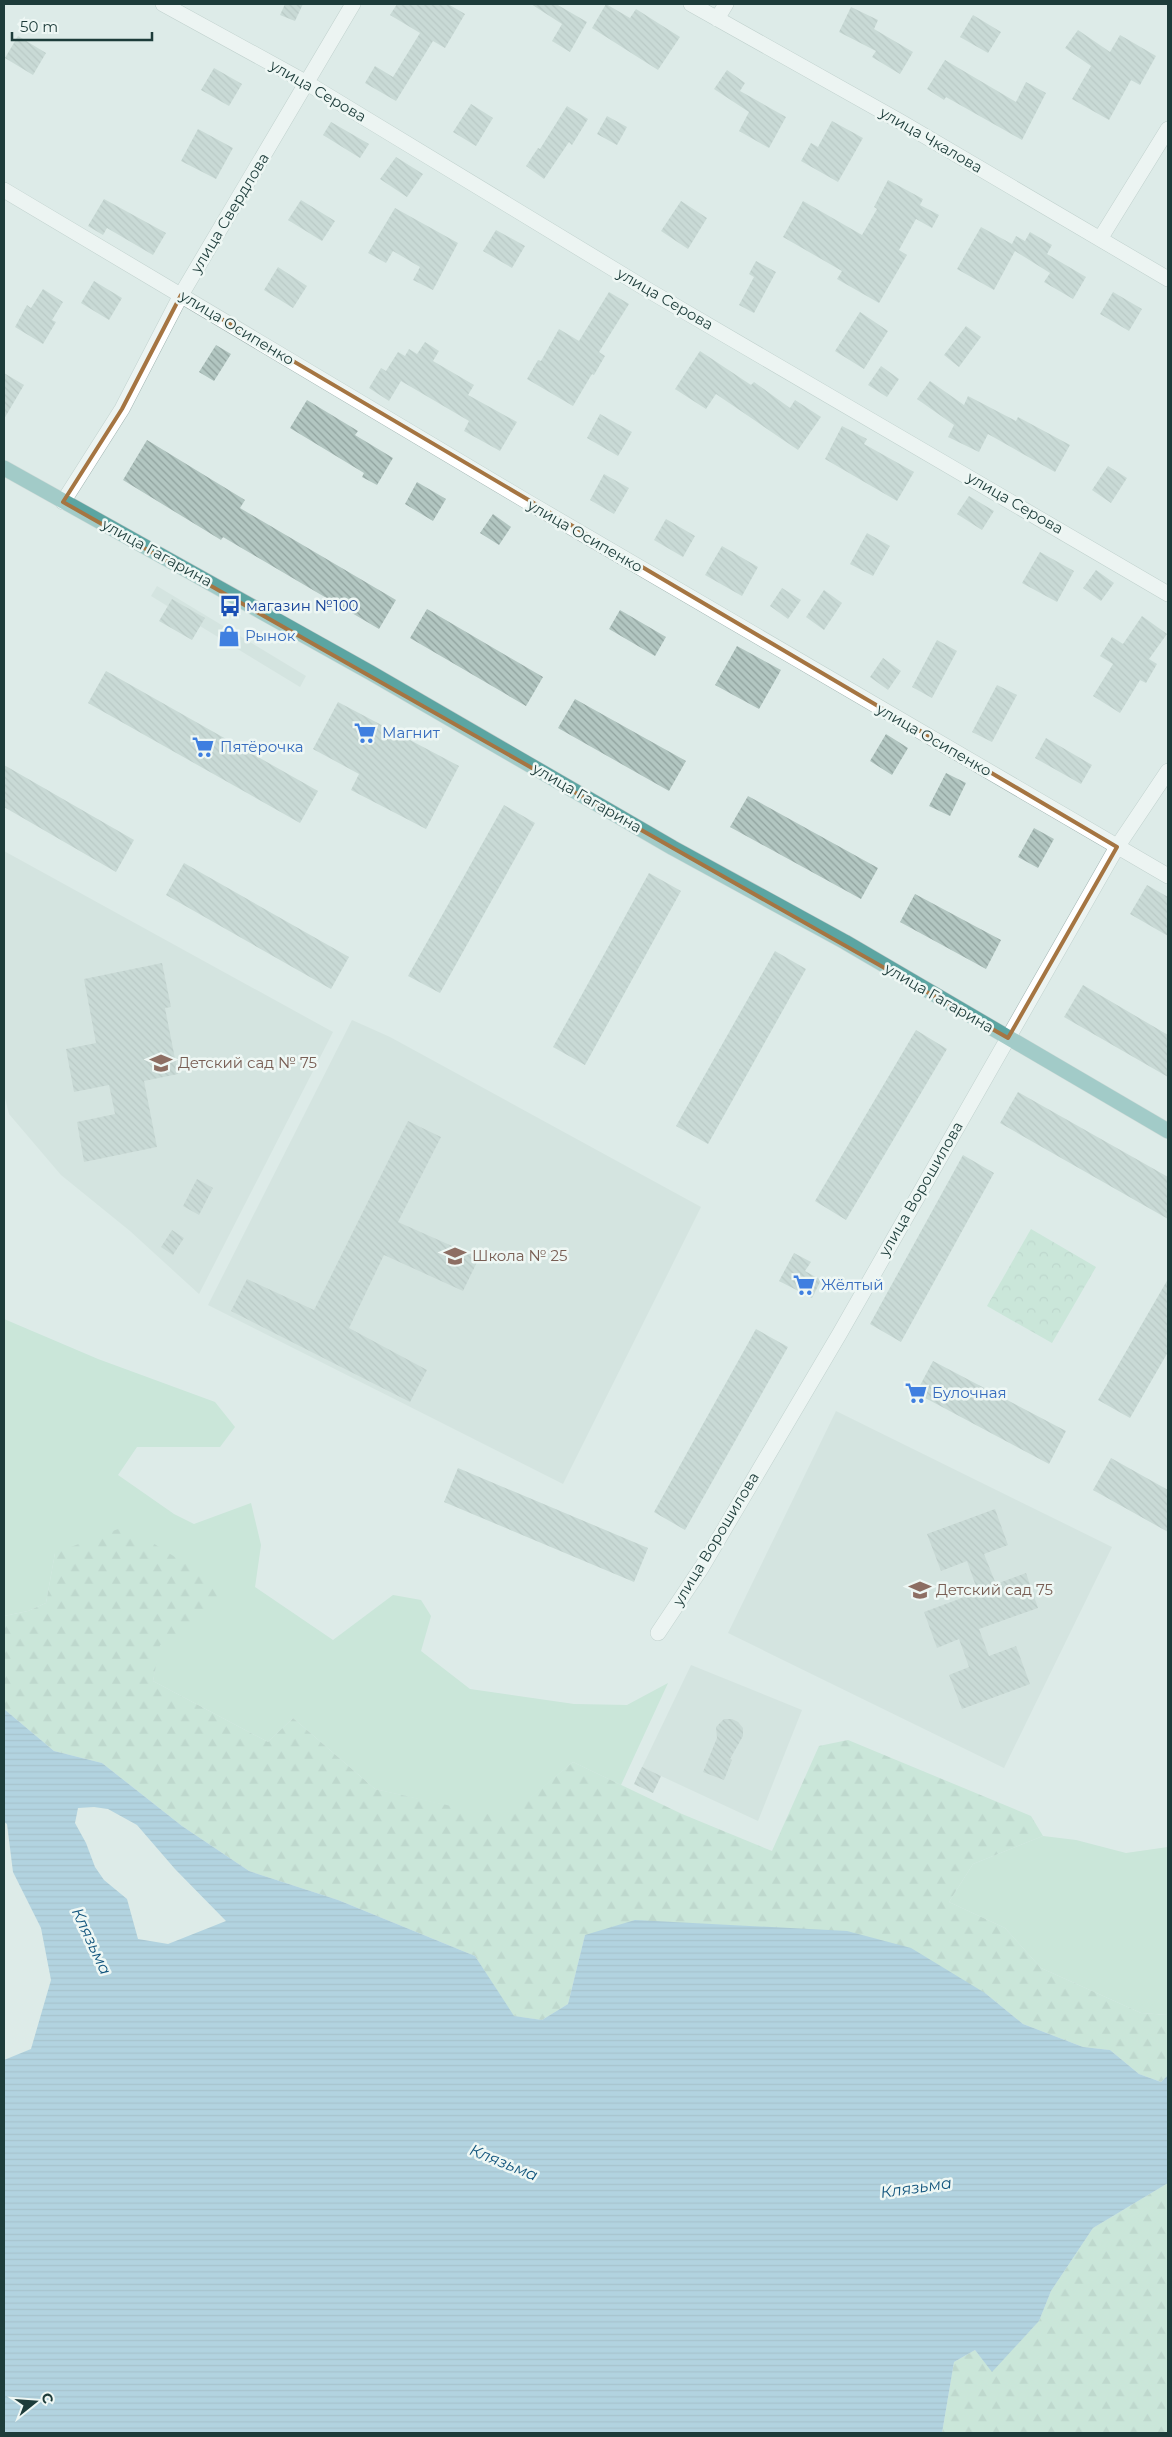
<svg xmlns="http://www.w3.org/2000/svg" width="1172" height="2437" viewBox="0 0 1172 2437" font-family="Montserrat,sans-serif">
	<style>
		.built { fill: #cbdbd7 }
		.grass { fill: #b3dfc8 }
		.forest { fill: url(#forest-firs) }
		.park { fill: url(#park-crowns) }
		.water { fill: url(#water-rules); fill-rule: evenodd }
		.building { fill: url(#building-back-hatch) }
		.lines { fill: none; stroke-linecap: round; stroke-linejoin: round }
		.minor-casing { stroke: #a0b3b0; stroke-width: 16 }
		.major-casing { stroke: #c0c8c8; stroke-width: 16 }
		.minor { stroke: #fff; stroke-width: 15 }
		.major { stroke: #5ca5a2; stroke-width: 15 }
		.marked { fill: none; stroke: #a57542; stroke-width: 4; stroke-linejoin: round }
		.labels { text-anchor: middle; stroke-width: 5; stroke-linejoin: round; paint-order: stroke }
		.street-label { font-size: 15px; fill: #1d3c3a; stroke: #eef7f4 }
		.transit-label { font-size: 15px; fill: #164399; stroke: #eef7f4; text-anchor: start }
		.shop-label { font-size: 15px; fill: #366cbe; stroke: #eef7f4; text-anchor: start }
		.education-label { font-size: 15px; fill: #785e54; stroke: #eef7f4; text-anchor: start }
		.water-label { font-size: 16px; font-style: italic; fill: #12557d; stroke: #eef7f4 }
	</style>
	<defs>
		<pattern id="forest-firs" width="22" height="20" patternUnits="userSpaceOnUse" patternTransform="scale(1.25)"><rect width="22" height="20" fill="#b3dfc8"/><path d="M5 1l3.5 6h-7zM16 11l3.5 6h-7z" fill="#9ac0ad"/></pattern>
		<pattern id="park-crowns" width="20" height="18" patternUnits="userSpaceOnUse" patternTransform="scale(1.25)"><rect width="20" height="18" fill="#b3dfc8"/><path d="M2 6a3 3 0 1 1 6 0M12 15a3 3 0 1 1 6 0" fill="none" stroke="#9ac0ad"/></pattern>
		<pattern id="water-rules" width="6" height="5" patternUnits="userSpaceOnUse" patternTransform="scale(1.25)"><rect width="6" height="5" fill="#7eb6d7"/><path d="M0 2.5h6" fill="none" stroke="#6795af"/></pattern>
		<pattern id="building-back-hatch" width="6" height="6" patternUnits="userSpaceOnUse" patternTransform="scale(1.25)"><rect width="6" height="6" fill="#b2c6c1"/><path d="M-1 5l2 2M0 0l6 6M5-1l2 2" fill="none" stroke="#90a29e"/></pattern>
	</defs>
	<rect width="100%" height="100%" fill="#ddebe8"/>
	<!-- built -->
	<path class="built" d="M 157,586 L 306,676 L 300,687 L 151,596 Z
		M 4,851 L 333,1032 L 199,1294 L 130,1231 L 61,1175 L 9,1114 L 4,1094 Z
		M 352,1020 L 390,1037 L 701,1207 L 563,1484 L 208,1305 Z
		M 836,1411 L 1112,1547 L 1004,1768 L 728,1633 Z
		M 691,1665 L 802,1710 L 758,1821 L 661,1776 L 653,1793 L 634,1784 Z"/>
	<!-- grass -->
	<path class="grass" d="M 4,1319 L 98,1359 L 215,1402 L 235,1427 L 220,1447 L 137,1447 L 118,1475 L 174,1514 L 194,1524 L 251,1503 L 261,1545 L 255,1587 L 333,1640 L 393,1595 L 421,1600 L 431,1616 L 421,1651 L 470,1689 L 574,1704 L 627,1705 L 668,1683 L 621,1785 L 573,1762 L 505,1819 L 375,1789 L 293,1718 L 268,1742 L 153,1681 L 159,1645 L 55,1553 L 46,1603 L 28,1611 L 4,1616 Z
		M 1043,1836 L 1076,1840 L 1126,1853 L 1168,1847 L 1168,2015 L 1141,2013 L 1041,1968 L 1005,1928 L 949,1902 L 973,1864 Z"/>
	<!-- forest -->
	<path class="forest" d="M 126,1526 L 216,1583 L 222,1607 L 160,1645 L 153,1681 L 268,1742 L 293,1718 L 375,1789 L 505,1818 L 573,1762 L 682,1814 L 772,1851 L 819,1746 L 848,1740 L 1031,1816 L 1043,1836 L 973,1864 L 949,1902 L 1005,1928 L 1041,1968 L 1141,2013 L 1168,2015 L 1168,2075 L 1161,2082 L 1139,2074 L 1110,2050 L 1083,2047 L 1023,2024 L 985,1993 L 585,1935 L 568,2004 L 542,2020 L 513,2016 L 475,1956 L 338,1900 L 249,1871 L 182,1826 L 102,1763 L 54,1751 L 4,1709 L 4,1616 L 28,1611 L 46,1603 L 55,1553 Z
		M 1168,2183 L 1168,2433 L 942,2433 L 954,2362 L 975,2350 L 992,2371 L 1039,2321 L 1051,2291 L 1093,2228 Z"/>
	<!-- park -->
	<path class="park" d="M 1031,1229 L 1096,1267 L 1052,1343 L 987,1306 Z"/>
	<!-- water -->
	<path class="water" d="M 4,1709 L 54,1751 L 102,1763 L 182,1826 L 249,1871 L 338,1900 L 475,1956 L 514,2016 L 542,2020 L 568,2004 L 585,1935 L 635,1920 L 847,1931 L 911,1948 L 985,1993 L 1023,2024 L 1083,2047 L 1110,2050 L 1139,2074 L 1161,2082 L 1168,2075 L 1168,2183 L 1093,2228 L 1051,2291 L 1039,2321 L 992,2372 L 975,2350 L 954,2362 L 942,2433 L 4,2433 L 4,2060 L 31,2049 L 51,1980 L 41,1928 L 13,1872 L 7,1824 L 4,1822 ZM 94,1807 L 108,1809 L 137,1825 L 175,1869 L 226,1921 L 168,1944 L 138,1939 L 127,1899 L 104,1880 L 95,1867 L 86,1843 L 75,1823 L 78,1808 Z"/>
	<!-- building -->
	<path class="building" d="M 285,4 L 303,4 L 295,21 L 280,15 Z
		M 397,4 L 448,4 L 465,14 L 445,48 L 433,41 L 396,101 L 365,83 L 375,66 L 393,77 L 420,33 L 390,15 Z
		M 531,4 L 556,4 L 587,22 L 570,52 L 552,41 L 562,24 Z
		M 606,4 L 630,18 L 636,9 L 680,37 L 658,70 L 592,28 Z
		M 851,7 L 878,20 L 874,29 L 913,52 L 900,74 L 872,57 L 876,51 L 839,32 Z
		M 973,15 L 1001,32 L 988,53 L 960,37 Z
		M 1078,30 L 1110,52 L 1120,35 L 1156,56 L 1140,85 L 1131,80 L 1109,120 L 1072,99 L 1091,66 L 1065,48 Z
		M 18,36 L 46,53 L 33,75 L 5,58 Z
		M 945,60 L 1016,102 L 1026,82 L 1046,93 L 1022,140 L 946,97 L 944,100 L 927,89 Z
		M 214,68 L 242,84 L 229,106 L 201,90 Z
		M 727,70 L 745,83 L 740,91 L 786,117 L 769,148 L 739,131 L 749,112 L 714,89 Z
		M 471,104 L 493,118 L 476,146 L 453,132 Z
		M 567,106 L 588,119 L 572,145 L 569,142 L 544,179 L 526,166 L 538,148 L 540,149 Z
		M 607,116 L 627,127 L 617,145 L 597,134 Z
		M 832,121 L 863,138 L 838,182 L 801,161 L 811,143 L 818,147 Z
		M 331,122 L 369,144 L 360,158 L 323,135 Z
		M 198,129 L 233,148 L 216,179 L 181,161 Z
		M 396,157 L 423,174 L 407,197 L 380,179 Z
		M 888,180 L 923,199 L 920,205 L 939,215 L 932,228 L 916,219 L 899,250 L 907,255 L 879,303 L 837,279 L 842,271 L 783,237 L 803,201 L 862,235 L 877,209 L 874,207 Z
		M 104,199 L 166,233 L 153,255 L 107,228 L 103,235 L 88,226 Z
		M 301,200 L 335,221 L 322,241 L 288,220 Z
		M 681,201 L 707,218 L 688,249 L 661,231 Z
		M 395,208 L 458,243 L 433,290 L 413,280 L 420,267 L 393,251 L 386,263 L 368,253 Z
		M 981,227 L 1012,244 L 1016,236 L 1025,241 L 1030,232 L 1052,245 L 1047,254 L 1086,277 L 1073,299 L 1044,282 L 1050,273 L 1015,251 L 994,290 L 957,269 Z
		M 496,230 L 525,246 L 512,268 L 483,251 Z
		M 756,261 L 776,272 L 754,313 L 739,305 L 754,277 L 749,274 Z
		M 278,267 L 307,286 L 293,308 L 264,290 Z
		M 94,281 L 122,298 L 109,320 L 81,303 Z
		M 43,289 L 63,302 L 52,320 L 56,322 L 43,344 L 15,327 L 27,305 L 31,308 Z
		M 609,292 L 629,304 L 599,352 L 605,356 L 594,375 L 592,374 L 573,406 L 527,379 L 538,360 L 541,361 L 559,329 L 579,341 Z
		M 1113,292 L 1142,309 L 1129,331 L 1100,314 Z
		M 860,312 L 888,331 L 864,369 L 835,351 Z
		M 966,326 L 981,337 L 959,367 L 944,355 Z
		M 425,342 L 439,351 L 433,361 L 474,385 L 468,395 L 517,422 L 500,451 L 464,431 L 469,421 L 401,381 L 389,401 L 369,388 L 381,368 L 386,371 L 398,352 L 405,356 L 409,349 L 417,354 Z
		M 216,345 L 231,354 L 214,381 L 199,372 Z
		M 700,351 L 751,385 L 754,382 L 790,408 L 795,400 L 821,417 L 798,450 L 716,394 L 706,409 L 675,389 Z
		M 881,366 L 899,379 L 887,397 L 868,385 Z
		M 4,373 L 24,385 L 4,419 Z
		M 930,381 L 964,405 L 968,396 L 1016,421 L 1018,417 L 1070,445 L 1055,472 L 988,434 L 979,452 L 948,437 L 954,425 L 917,399 Z
		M 307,400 L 358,431 L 355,435 L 393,458 L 377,485 L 362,477 L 364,473 L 290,428 Z
		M 600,414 L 632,432 L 618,456 L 587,438 Z
		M 842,426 L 867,439 L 864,444 L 914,472 L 897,501 L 825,459 Z
		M 147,440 L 245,500 L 240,508 L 396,600 L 379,629 L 223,537 L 221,540 L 123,480 Z
		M 1108,466 L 1127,478 L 1111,503 L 1092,490 Z
		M 604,474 L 629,488 L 614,514 L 590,500 Z
		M 417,482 L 446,499 L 433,521 L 405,504 Z
		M 969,496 L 994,511 L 982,530 L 957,514 Z
		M 493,514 L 511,527 L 499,545 L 480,533 Z
		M 666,519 L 695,536 L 683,557 L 654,540 Z
		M 867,533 L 890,546 L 873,576 L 850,564 Z
		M 722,546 L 758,567 L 742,596 L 705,575 Z
		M 1040,552 L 1074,571 L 1057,602 L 1022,583 Z
		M 1096,570 L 1114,583 L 1101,601 L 1083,588 Z
		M 782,588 L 801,600 L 788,619 L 770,606 Z
		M 824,590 L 842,603 L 824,630 L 806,617 Z
		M 172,599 L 205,618 L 192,640 L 159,621 Z
		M 427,609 L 543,677 L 526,706 L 410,638 Z
		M 620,610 L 666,637 L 655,656 L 609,629 Z
		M 1142,616 L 1167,634 L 1149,659 L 1157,664 L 1146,683 L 1140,680 L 1120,713 L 1093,696 L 1113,664 L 1100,656 L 1112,637 L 1123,644 Z
		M 937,640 L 957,651 L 932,698 L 912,687 Z
		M 737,646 L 781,670 L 759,709 L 715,685 Z
		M 883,658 L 901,671 L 888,690 L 870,677 Z
		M 106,671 L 318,791 L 300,823 L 88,703 Z
		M 997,685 L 1017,695 L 992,742 L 972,732 Z
		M 575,699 L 686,761 L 669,791 L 558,728 Z
		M 338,702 L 459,766 L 426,829 L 351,790 L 359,774 L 313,749 Z
		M 886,734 L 908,748 L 892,775 L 870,761 Z
		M 1046,738 L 1092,765 L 1081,784 L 1035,758 Z
		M 4,765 L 134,840 L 116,872 L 4,807 Z
		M 946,773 L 966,783 L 950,816 L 929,806 Z
		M 748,796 L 878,868 L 861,899 L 730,827 Z
		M 504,805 L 535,823 L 440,993 L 408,976 Z
		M 1034,828 L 1054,839 L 1038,868 L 1018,857 Z
		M 184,863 L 349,957 L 331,989 L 166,895 Z
		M 649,873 L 681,891 L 585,1065 L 553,1047 Z
		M 1147,885 L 1168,897 L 1168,936 L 1130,914 Z
		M 915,894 L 1001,940 L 986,969 L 900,922 Z
		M 775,951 L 806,969 L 708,1144 L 676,1126 Z
		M 162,963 L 171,1007 L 165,1008 L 178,1074 L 144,1081 L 157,1147 L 84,1162 L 77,1122 L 115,1114 L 109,1085 L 74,1092 L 66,1049 L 96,1043 L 84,979 Z
		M 1083,985 L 1168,1035 L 1168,1077 L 1064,1017 Z
		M 916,1030 L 947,1049 L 846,1220 L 815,1201 Z
		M 1018,1092 L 1168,1177 L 1168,1219 L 1000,1123 Z
		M 408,1121 L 441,1137 L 398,1222 L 479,1258 L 463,1291 L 384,1255 L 349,1328 L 427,1370 L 410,1402 L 231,1311 L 247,1279 L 314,1310 Z
		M 963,1155 L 994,1173 L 901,1342 L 870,1324 Z
		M 197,1179 L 213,1188 L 199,1215 L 183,1206 Z
		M 172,1230 L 184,1238 L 173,1255 L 161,1247 Z
		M 794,1253 L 811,1262 L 805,1271 L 821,1280 L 812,1298 L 779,1281 Z
		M 1168,1279 L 1168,1352 L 1130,1418 L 1098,1400 Z
		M 756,1329 L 788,1347 L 685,1530 L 654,1512 Z
		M 933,1361 L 1066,1431 L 1049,1464 L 916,1393 Z
		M 1111,1458 L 1168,1490 L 1168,1532 L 1093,1490 Z
		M 458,1468 L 648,1548 L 634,1582 L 444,1502 Z
		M 995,1509 L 1008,1545 L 984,1554 L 996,1584 L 1026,1573 L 1038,1608 L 979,1629 L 989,1656 L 1016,1646 L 1030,1684 L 962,1709 L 949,1675 L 969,1667 L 959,1639 L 937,1648 L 924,1612 L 978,1592 L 967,1561 L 941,1571 L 927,1534 Z
		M 724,1719 L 732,1719 L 738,1722 L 743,1728 L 743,1736 L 730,1759 L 732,1760 L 724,1780 L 703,1772 L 717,1738 L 716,1727 Z
		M 642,1767 L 661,1776 L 653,1793 L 634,1784 Z"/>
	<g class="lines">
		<!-- minor casing -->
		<g class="minor-casing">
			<path id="minor" d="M 163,4 L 307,83 L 648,290 L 1168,594
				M 691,4 L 901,122 L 1168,279
				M 717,19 L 726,4
				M 4,190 L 526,501 L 1168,876
				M 1100,239 L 1168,129
				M 63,502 L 122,409 L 181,295 L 353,4
				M 658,1633 L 702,1567 L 840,1333 L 1117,847 L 1168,771"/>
		</g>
		<!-- major casing -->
		<g class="major-casing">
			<path id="major" d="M 4,468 L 371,673 L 673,848 L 845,942 L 1168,1131"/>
		</g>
		<!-- minor -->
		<use href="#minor" class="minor"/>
		<!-- major -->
		<use href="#major" class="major"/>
	</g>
	<!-- marked area -->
	<path d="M0 0H1172V2437H0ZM 181,295 L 1117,847 L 1008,1038 L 63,502 L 122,409 Z" fill="#ddebe8" fill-opacity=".55" fill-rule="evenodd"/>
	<path class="marked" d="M 181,295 L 1117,847 L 1008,1038 L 63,502 L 122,409 Z"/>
	<!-- icons -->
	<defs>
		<g id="bus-bare" transform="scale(1.725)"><path d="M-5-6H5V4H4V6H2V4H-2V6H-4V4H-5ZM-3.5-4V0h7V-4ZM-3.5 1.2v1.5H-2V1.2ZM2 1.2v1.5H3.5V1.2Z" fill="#1a4fb4" stroke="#eef7f4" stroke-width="2.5" paint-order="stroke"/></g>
		<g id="shop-bare" transform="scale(1.725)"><path d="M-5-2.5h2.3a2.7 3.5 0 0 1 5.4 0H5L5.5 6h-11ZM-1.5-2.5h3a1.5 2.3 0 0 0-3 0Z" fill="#3f7fe0" stroke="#eef7f4" stroke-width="2.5" paint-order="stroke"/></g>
		<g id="supermarket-bare" transform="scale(1.725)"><path d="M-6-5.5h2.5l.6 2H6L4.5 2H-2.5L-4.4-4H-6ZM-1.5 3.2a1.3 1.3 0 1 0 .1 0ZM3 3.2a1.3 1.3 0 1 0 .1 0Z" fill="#3f7fe0" stroke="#eef7f4" stroke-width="2.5" paint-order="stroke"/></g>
		<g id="school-bare" transform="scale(1.725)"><path d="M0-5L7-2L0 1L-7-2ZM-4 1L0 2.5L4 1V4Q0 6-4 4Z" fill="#8d6e63" stroke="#eef7f4" stroke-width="2.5" paint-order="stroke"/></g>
	</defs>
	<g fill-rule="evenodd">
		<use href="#bus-bare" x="230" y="606"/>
		<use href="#shop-bare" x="229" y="636"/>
		<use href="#supermarket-bare" x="365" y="733"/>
		<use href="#supermarket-bare" x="203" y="747"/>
		<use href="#school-bare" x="161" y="1063"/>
		<use href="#school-bare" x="455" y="1256"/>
		<use href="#supermarket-bare" x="804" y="1285"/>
		<use href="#supermarket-bare" x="916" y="1393"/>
		<use href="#school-bare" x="920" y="1590"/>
	</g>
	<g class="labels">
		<!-- street labels -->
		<g class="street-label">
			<text transform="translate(318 91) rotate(30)" y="5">улица Серова</text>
			<text transform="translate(931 140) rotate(30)" y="5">улица Чкалова</text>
			<text transform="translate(230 213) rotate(-59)" y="5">улица Свердлова</text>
			<text transform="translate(665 299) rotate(30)" y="5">улица Серова</text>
			<text transform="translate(237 328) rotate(31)" y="5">улица Осипенко</text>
			<text transform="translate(1015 503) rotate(30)" y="5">улица Серова</text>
			<text transform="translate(585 536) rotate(30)" y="5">улица Осипенко</text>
			<text transform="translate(157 553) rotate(29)" y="5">улица Гагарина</text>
			<text transform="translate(934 740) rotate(30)" y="5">улица Осипенко</text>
			<text transform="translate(587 798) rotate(30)" y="5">улица Гагарина</text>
			<text transform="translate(939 998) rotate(30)" y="5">улица Гагарина</text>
			<text transform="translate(921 1189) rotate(-60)" y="5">улица Ворошилова</text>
			<text transform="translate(716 1539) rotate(-59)" y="5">улица Ворошилова</text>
		</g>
		<!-- transit labels -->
		<g class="transit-label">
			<text x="246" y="611">магазин №100</text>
		</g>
		<!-- shop labels -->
		<g class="shop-label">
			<text x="245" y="641">Рынок</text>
			<text x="382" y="738">Магнит</text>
			<text x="220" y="752">Пятёрочка</text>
			<text x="821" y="1290">Жёлтый</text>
			<text x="932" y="1398">Булочная</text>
		</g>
		<!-- education labels -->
		<g class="education-label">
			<text x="178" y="1068">Детский сад № 75</text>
			<text x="472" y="1261">Школа № 25</text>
			<text x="936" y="1595">Детский сад 75</text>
		</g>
		<!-- water labels -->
		<g class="water-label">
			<text transform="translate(92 1941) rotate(65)" y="6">Клязьма</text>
			<text transform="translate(504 2162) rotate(22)" y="6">Клязьма</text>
			<text transform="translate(916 2187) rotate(-8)" y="6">Клязьма</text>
		</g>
	</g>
	<!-- border -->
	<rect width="1172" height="2437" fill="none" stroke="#1d3c3a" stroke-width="10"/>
	<!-- north arrow -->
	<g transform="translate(35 2402) rotate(73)" stroke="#eef7f4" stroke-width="4" paint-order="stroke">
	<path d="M0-4L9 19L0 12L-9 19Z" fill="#1d3c3a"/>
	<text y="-8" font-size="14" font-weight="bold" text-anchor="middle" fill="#1d3c3a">С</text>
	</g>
	<!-- scale -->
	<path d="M12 32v8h140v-8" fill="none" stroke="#1d3c3a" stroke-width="2.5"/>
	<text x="20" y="32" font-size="15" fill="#1d3c3a" stroke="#eef7f4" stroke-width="4" paint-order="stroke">50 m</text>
</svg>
